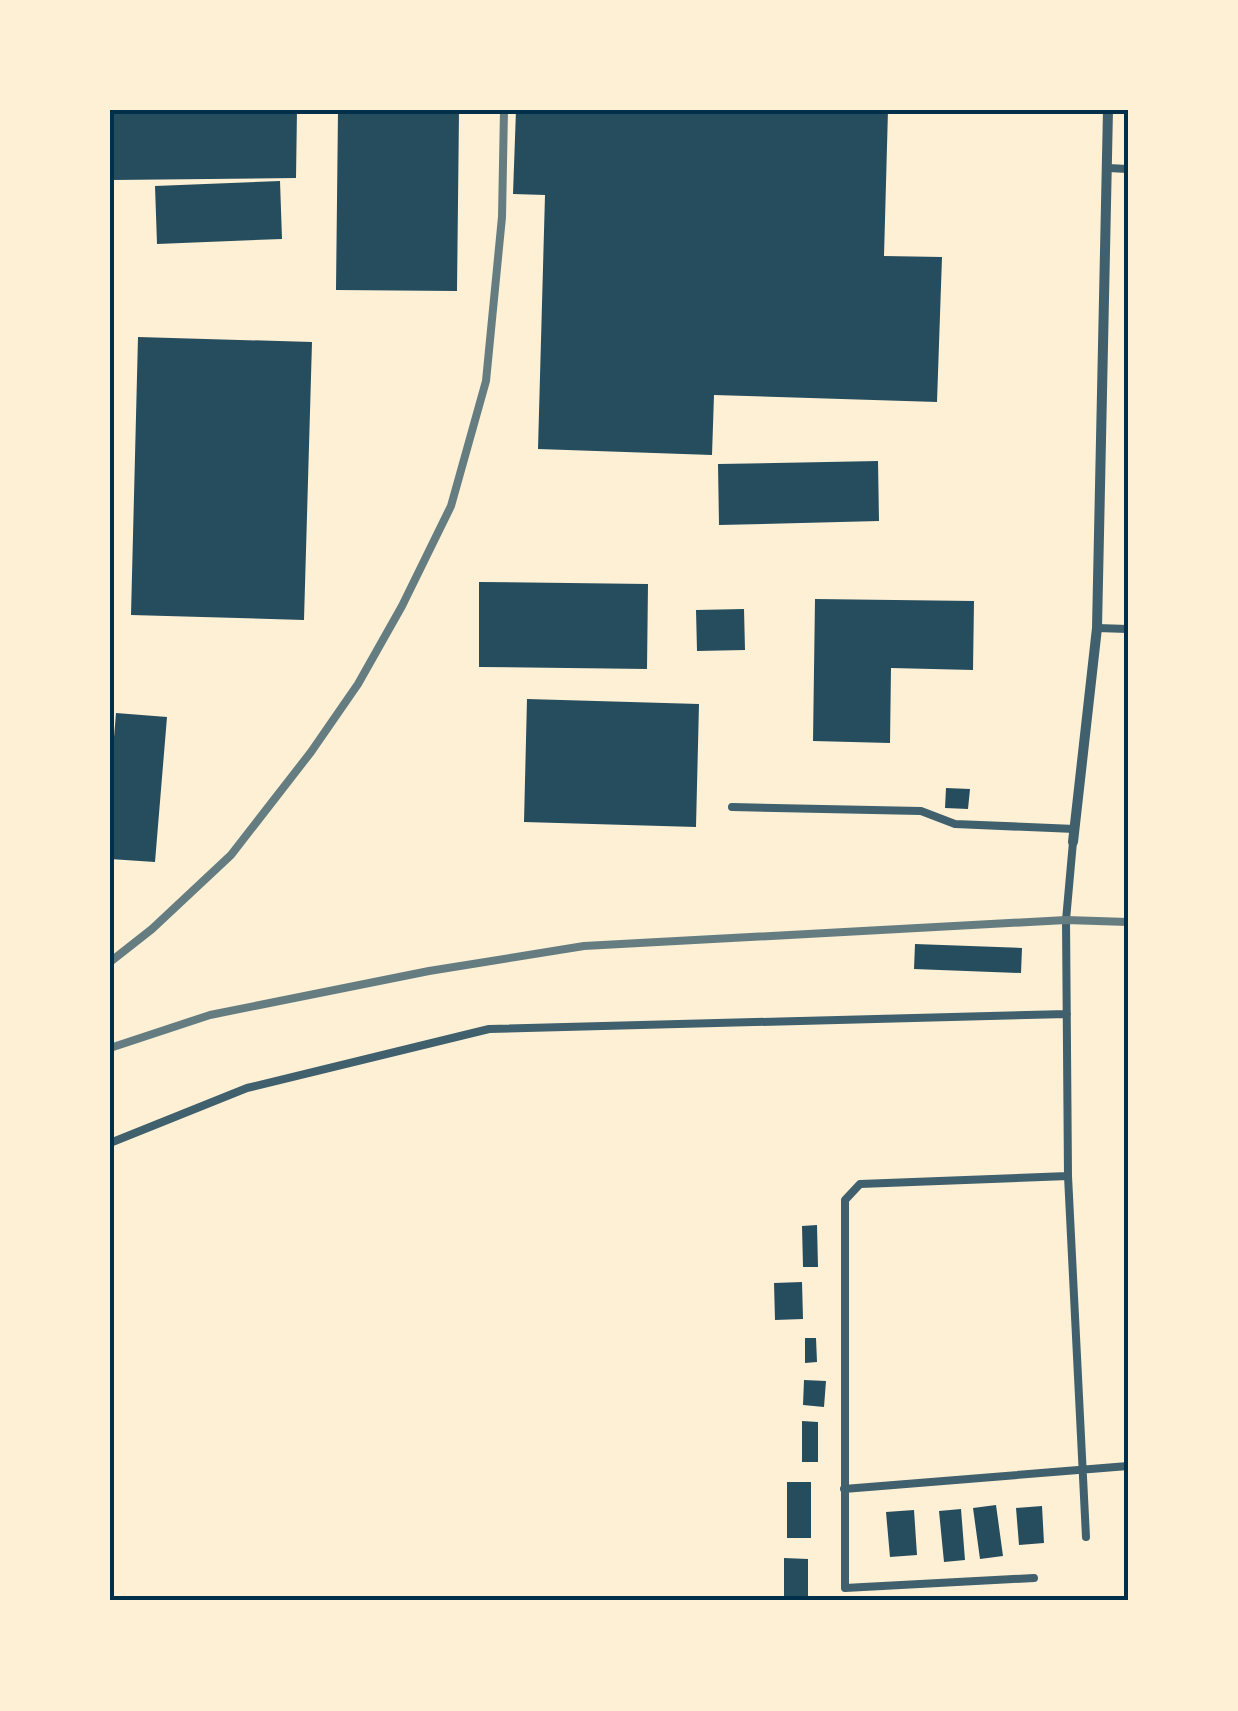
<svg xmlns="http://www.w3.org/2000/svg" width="1238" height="1711" viewBox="0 0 1238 1711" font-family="Ubuntu,sans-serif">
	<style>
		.building { fill: #264d5e }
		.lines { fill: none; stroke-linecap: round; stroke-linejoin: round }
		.service { stroke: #3f606c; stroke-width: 8 }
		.minor { stroke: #3f606c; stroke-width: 10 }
		.rail { stroke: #657d81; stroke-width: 8 }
		.neatline { fill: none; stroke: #003049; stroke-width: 4 }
	</style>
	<rect width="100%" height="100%" fill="#fdf0d5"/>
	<!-- building -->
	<path class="building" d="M 113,110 L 297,110 L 296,178 L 113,180 Z
		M 430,110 L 459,112 L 457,291 L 336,290 L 338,111 Z
		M 516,110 L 888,110 L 884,256 L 942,257 L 937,402 L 714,395 L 712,455 L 538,449 L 545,195 L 513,194 Z
		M 280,181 L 282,239 L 157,244 L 155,186 Z
		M 138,337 L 312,342 L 304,620 L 131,615 Z
		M 878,461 L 879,521 L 719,525 L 718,464 Z
		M 479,582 L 648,584 L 647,669 L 479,667 Z
		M 815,599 L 974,601 L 973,670 L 891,668 L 890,743 L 813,741 Z
		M 744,609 L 745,650 L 697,651 L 696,610 Z
		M 527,699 L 699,704 L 696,827 L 524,822 Z
		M 116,713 L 167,717 L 155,862 L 110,859 L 110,786 Z
		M 946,788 L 970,789 L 968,809 L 945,808 Z
		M 915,944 L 1022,948 L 1021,973 L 914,969 Z
		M 817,1225 L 818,1267 L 803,1267 L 802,1226 Z
		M 802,1282 L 803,1319 L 775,1320 L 774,1283 Z
		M 805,1338 L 816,1338 L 817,1362 L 805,1363 Z
		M 804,1380 L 826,1381 L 824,1407 L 803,1405 Z
		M 802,1421 L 818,1422 L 818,1462 L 802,1462 Z
		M 787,1482 L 811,1482 L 811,1538 L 787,1538 Z
		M 996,1505 L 1003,1556 L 980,1559 L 973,1508 Z
		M 1042,1506 L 1044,1543 L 1019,1545 L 1016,1508 Z
		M 961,1509 L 965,1560 L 944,1562 L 939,1511 Z
		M 914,1510 L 917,1555 L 890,1557 L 886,1512 Z
		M 784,1558 L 808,1559 L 808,1601 L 784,1601 Z"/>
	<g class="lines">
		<!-- service -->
		<path class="service" d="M 1108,168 L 1128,169
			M 1097,628 L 1128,629
			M 732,807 L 921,811 L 955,824 L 1075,829
			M 110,1143 L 247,1088 L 489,1029 L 1067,1014
			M 1068,1176 L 1066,920 L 1073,842
			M 844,1489 L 1128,1466
			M 1034,1578 L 845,1588 L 845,1200 L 860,1184 L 1068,1176 L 1086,1537"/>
		<!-- minor -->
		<path class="minor" d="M 1073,842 L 1097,628 L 1108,110"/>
		<!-- rail -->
		<path class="rail" d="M 110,962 L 152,929 L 231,855 L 311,752 L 358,684 L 402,606 L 451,506 L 486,381 L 502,217 L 504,110
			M 110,1048 L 210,1015 L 429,971 L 584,946 L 1066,920 L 1128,922"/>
	</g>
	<!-- border -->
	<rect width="1238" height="1711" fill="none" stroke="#fdf0d5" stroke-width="225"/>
	<rect x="112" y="112" width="1014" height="1486" class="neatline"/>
</svg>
